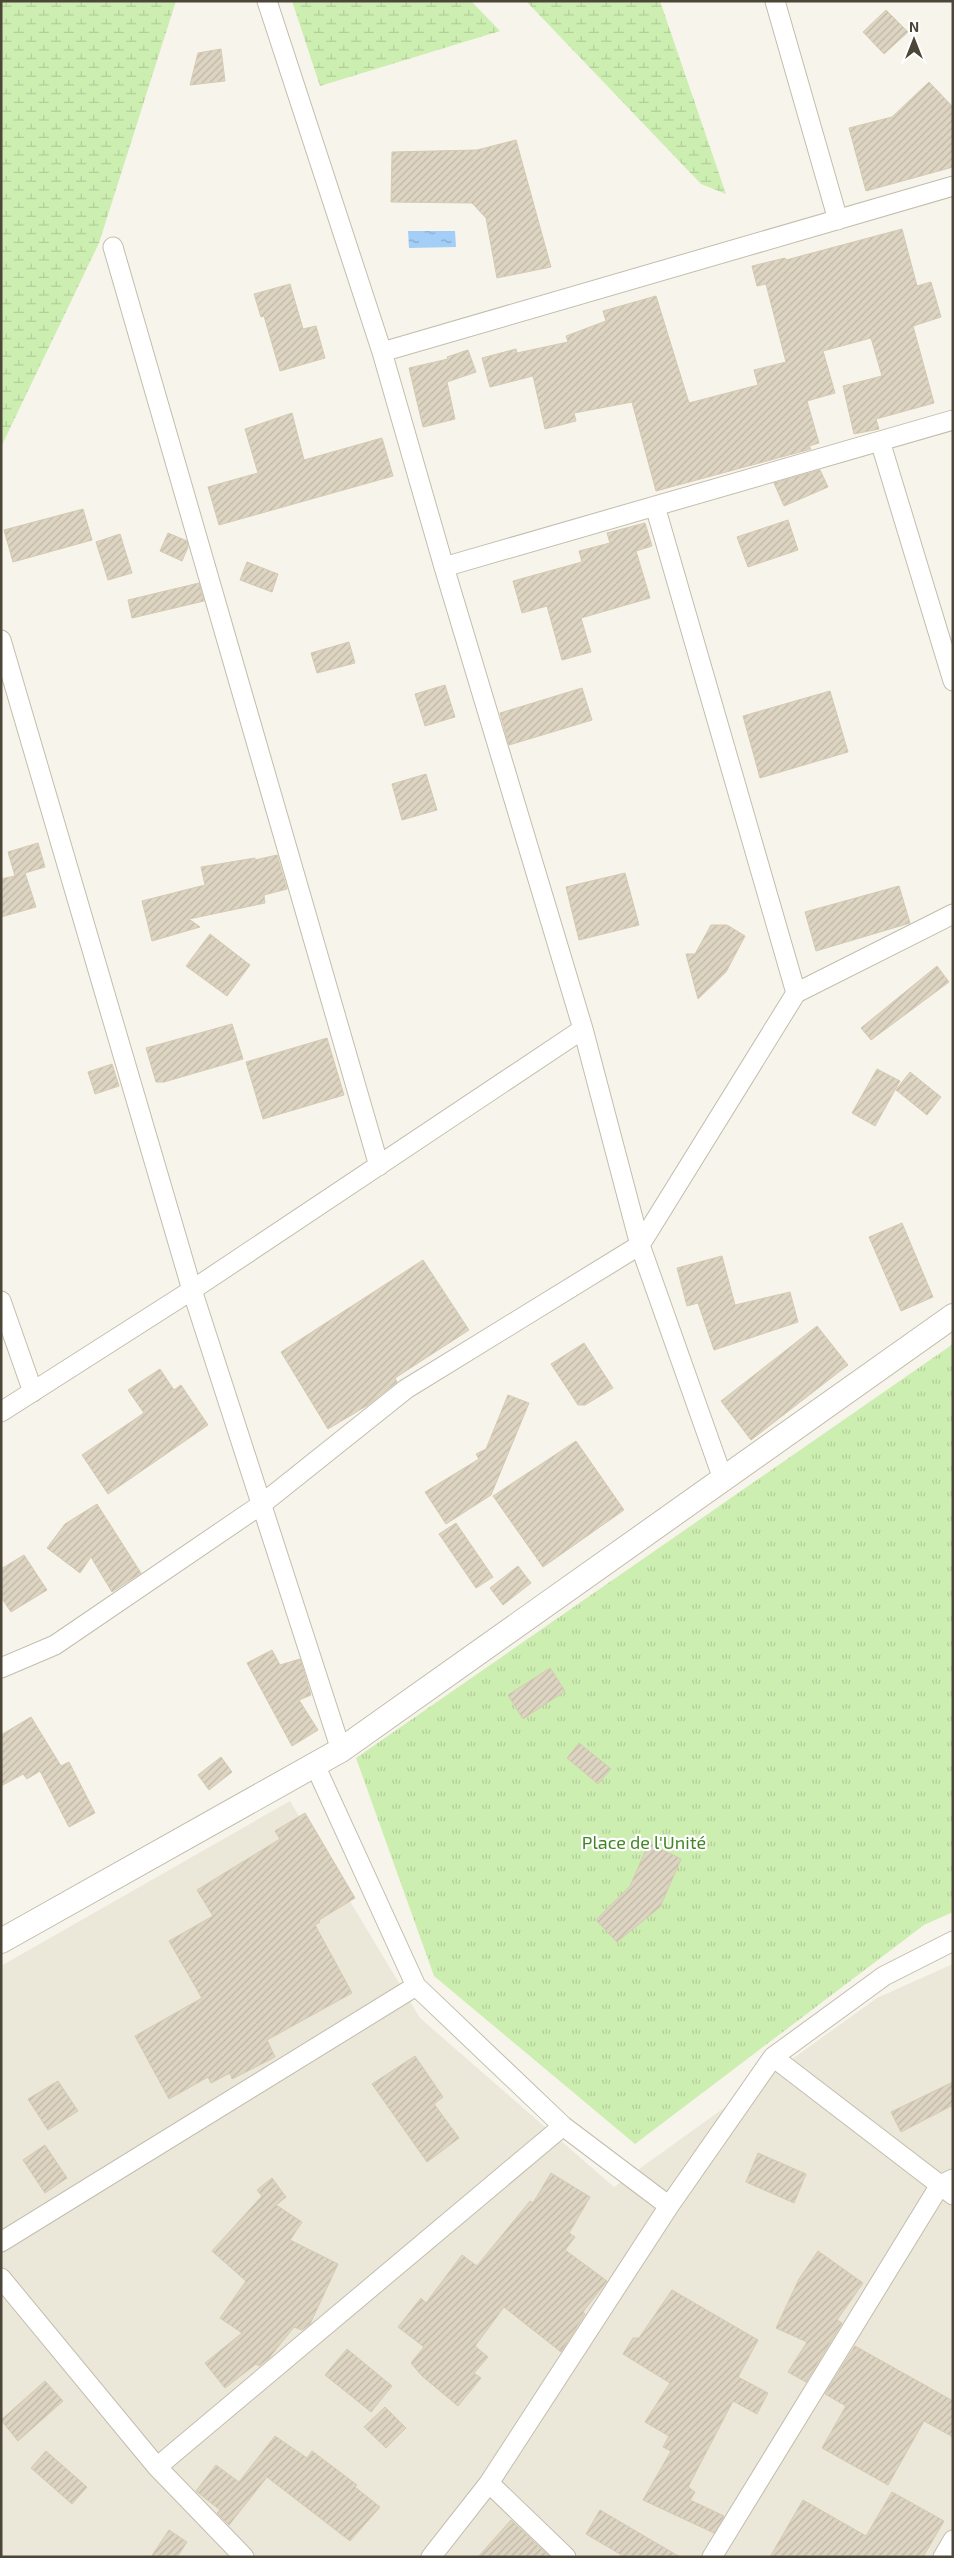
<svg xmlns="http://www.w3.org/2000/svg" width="954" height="2558" viewBox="0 0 954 2558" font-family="'Exo 2',sans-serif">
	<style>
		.residential { fill: #ebe7d9 }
		.wetland { fill: url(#wetland-marsh) }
		.park { fill: url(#park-tufts) }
		.water { fill: url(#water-ripples) }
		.building { fill: url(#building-hatch); stroke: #d5cab1 }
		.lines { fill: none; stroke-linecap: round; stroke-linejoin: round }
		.minor-casing { stroke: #c3bdac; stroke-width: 21 }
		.tertiary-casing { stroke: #c3bdac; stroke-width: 26 }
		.minor { stroke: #fff; stroke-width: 19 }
		.tertiary { stroke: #fff; stroke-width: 24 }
		.labels { text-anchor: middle; stroke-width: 4.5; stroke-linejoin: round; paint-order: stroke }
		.park-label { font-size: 18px; fill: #418524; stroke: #fff }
	</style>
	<defs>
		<pattern id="wetland-marsh" width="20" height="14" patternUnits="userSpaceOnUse" patternTransform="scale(1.25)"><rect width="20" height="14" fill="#cdeeb1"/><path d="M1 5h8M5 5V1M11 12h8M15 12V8" fill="none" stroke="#b2cd99"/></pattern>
		<pattern id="park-tufts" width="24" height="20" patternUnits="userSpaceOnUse" patternTransform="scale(1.25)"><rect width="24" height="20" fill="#cdeeb1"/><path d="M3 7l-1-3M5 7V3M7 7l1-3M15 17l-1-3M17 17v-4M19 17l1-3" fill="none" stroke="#b2cd99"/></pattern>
		<pattern id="water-ripples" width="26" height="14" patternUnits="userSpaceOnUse" patternTransform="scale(1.25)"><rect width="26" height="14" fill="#a3cef7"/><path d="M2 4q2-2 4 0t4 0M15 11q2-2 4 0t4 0" fill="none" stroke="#87a9c9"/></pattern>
		<pattern id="building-hatch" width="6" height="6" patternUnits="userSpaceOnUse" patternTransform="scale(1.25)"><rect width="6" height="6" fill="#ddd4c2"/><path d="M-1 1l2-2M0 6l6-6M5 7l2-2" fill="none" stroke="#bfb7a7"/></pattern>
	</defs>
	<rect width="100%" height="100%" fill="#f7f4eb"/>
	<!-- residential -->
	<path class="residential" d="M 290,1801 L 420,2018 L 614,2187 L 877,1998 L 953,1964 L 953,2557 L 1,2557 L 1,1966 Z"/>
	<!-- wetland -->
	<path class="wetland" d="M 1,1 L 176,1 L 99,243 L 1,447 Z
		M 292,1 L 471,1 L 500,31 L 320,86 Z
		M 526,1 L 660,1 L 726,194 L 701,184 Z"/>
	<!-- park -->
	<path class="park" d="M 953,1344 L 953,1912 L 924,1925 L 635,2144 L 434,1976 L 356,1758 Z"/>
	<!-- water -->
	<path class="water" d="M 408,231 L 455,231 L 456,247 L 409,248 Z"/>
	<!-- building -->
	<path class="building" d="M 886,10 L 908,32 L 884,54 L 863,32 Z
		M 221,49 L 225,81 L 190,85 L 198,53 Z
		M 929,82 L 953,107 L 953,167 L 866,191 L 849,128 L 892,117 Z
		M 516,140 L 551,267 L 497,278 L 486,218 L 472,203 L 391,202 L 392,152 L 477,150 Z
		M 902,229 L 917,286 L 931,282 L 941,317 L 913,326 L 934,403 L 876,419 L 879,429 L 854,434 L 843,386 L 882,376 L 871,338 L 823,351 L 835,393 L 807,401 L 819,443 L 809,446 L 811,449 L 656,491 L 632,402 L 574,413 L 576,421 L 545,429 L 533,376 L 490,387 L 482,358 L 516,349 L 517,353 L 568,342 L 566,336 L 606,321 L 603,311 L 656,296 L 689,403 L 758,385 L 754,370 L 786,362 L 766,284 L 757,286 L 752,266 L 785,258 L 786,260 Z
		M 290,284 L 303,329 L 316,326 L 325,358 L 280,371 L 264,316 L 261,317 L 254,294 Z
		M 468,350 L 476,372 L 447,382 L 455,419 L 423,427 L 409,368 L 448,359 L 447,357 Z
		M 292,413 L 304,460 L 382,438 L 393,476 L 219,525 L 208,487 L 258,473 L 245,429 Z
		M 820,470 L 828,487 L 784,506 L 774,483 Z
		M 83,509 L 92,540 L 13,562 L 4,530 Z
		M 788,520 L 798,550 L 748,567 L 737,537 Z
		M 645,523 L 652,546 L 636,551 L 650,598 L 581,618 L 591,652 L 562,660 L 547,606 L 522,613 L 513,581 L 582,562 L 579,551 L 610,543 L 607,533 Z
		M 168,533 L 187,541 L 188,547 L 182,561 L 160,551 Z
		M 120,534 L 132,573 L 108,580 L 96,542 Z
		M 247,562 L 278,574 L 272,592 L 240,580 Z
		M 199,583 L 204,601 L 132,618 L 128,600 Z
		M 349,642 L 355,663 L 317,673 L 311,653 Z
		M 445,685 L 455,717 L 425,726 L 415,694 Z
		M 582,688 L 592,720 L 509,745 L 500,713 Z
		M 830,691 L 848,752 L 760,778 L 743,716 Z
		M 426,774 L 437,810 L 402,820 L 392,784 Z
		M 38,843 L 45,867 L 25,873 L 36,907 L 1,917 L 1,879 L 15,876 L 8,852 Z
		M 277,855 L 287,889 L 264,895 L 265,903 L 189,919 L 200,927 L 152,941 L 142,901 L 205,885 L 201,867 L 255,858 L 255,860 Z
		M 625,873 L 639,925 L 579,940 L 566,887 Z
		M 899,886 L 910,923 L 816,951 L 805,912 Z
		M 711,925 L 727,925 L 745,936 L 726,972 L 698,999 L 686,954 L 695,954 Z
		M 210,934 L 250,965 L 227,996 L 186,966 Z
		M 937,966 L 949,982 L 871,1040 L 861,1028 Z
		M 232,1024 L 243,1059 L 164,1082 L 156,1082 L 146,1048 Z
		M 327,1038 L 344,1095 L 263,1119 L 246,1062 Z
		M 112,1064 L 119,1086 L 95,1094 L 88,1072 Z
		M 877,1069 L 900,1081 L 875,1126 L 852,1113 Z
		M 910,1072 L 941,1097 L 927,1115 L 896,1090 Z
		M 902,1223 L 933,1297 L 901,1311 L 869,1237 Z
		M 722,1256 L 735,1305 L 790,1292 L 798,1322 L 714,1350 L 698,1303 L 687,1306 L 677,1268 Z
		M 423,1260 L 469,1330 L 395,1378 L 397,1382 L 368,1405 L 328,1429 L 281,1352 Z
		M 817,1326 L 848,1365 L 751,1440 L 721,1401 Z
		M 584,1343 L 613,1388 L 585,1405 L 578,1405 L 551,1364 Z
		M 160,1369 L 174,1390 L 181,1385 L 208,1425 L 108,1494 L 82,1455 L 144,1413 L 128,1390 Z
		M 508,1395 L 529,1403 L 491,1495 L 446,1524 L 425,1492 L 479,1459 L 476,1454 L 486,1449 Z
		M 576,1441 L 624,1510 L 543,1567 L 493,1496 Z
		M 97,1504 L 141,1573 L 112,1592 L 91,1557 L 80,1573 L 47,1548 L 65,1524 Z
		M 456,1523 L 493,1577 L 476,1588 L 439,1534 Z
		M 24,1555 L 47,1590 L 11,1612 L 1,1597 L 1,1569 Z
		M 518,1566 L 531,1583 L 503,1605 L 490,1588 Z
		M 272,1650 L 280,1665 L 300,1659 L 311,1695 L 299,1700 L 318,1730 L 292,1746 L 247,1663 Z
		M 550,1668 L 565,1691 L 523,1719 L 508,1695 Z
		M 31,1717 L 61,1766 L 69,1762 L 95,1813 L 69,1827 L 40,1771 L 27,1779 L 23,1774 L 1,1786 L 1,1735 Z
		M 579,1743 L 611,1769 L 598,1784 L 567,1758 Z
		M 221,1757 L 232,1772 L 209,1790 L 198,1775 Z
		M 305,1813 L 355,1898 L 319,1920 L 320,1922 L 315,1925 L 352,1993 L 267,2040 L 275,2057 L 232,2079 L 230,2073 L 211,2083 L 208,2077 L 169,2099 L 135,2036 L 202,1998 L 169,1941 L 213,1916 L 197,1890 L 280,1839 L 275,1831 Z
		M 649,1843 L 681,1859 L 660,1907 L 617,1942 L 596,1920 L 630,1886 Z
		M 415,2056 L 443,2097 L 434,2104 L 459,2138 L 427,2162 L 372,2084 Z
		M 58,2081 L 78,2111 L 48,2130 L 28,2099 Z
		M 953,2082 L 953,2105 L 901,2132 L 891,2112 Z
		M 45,2145 L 67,2178 L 45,2193 L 23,2160 Z
		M 758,2153 L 806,2174 L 794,2203 L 746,2182 Z
		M 551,2173 L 590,2197 L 569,2233 L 575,2237 L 565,2250 L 607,2281 L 583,2312 L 585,2314 L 561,2352 L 504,2307 L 475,2346 L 488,2357 L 474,2373 L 481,2378 L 458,2406 L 422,2376 L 411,2363 L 424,2347 L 398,2327 L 421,2298 L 426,2303 L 462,2255 L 477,2266 L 530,2201 L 533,2203 Z
		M 272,2178 L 286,2197 L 276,2205 L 302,2222 L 290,2240 L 338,2264 L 310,2324 L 302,2330 L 294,2327 L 269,2358 L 259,2366 L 256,2364 L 225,2388 L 205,2363 L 242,2333 L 220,2318 L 246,2281 L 212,2251 L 262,2196 L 257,2190 Z
		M 818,2251 L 863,2283 L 837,2320 L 842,2323 L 806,2382 L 788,2372 L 807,2342 L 776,2328 L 799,2279 Z
		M 672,2290 L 758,2340 L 738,2377 L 768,2393 L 757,2414 L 733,2401 L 688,2487 L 695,2492 L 690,2500 L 724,2516 L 714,2533 L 643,2500 L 671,2451 L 663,2447 L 669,2436 L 645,2422 L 670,2383 L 623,2354 L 633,2338 L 639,2338 Z
		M 855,2346 L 953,2401 L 953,2437 L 924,2421 L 888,2485 L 822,2448 L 846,2406 L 825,2394 Z
		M 347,2349 L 392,2386 L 371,2412 L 325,2375 Z
		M 45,2381 L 63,2401 L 18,2441 L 1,2420 Z
		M 385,2407 L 406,2428 L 386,2448 L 364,2427 Z
		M 275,2436 L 307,2458 L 312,2451 L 357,2485 L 355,2487 L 380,2507 L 350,2541 L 267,2477 L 229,2525 L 217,2513 L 220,2510 L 196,2491 L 216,2465 L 239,2482 Z
		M 46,2451 L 87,2487 L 72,2504 L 31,2468 Z
		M 892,2492 L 944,2521 L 923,2557 L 770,2557 L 803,2500 L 866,2536 Z
		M 600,2510 L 680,2557 L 625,2557 L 586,2534 Z
		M 511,2520 L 550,2557 L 478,2557 Z
		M 169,2530 L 187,2542 L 177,2557 L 151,2557 Z"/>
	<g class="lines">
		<!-- minor casing -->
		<g class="minor-casing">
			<path id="minor" d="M 267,1 L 382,352 L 444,567 L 583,1029 L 640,1245 L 723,1479
				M 775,1 L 838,220
				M 113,247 L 379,1166
				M 382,352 L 953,186
				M 880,441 L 953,681
				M 655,506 L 796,993
				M 444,567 L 953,420
				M 1,640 L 192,1290 L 341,1750
				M 1,1301 L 33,1392
				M 1,1412 L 192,1290 L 583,1029
				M 1,1668 L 55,1645 L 262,1504 L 406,1389 L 640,1245 L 796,993 L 953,914
				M 314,1763 L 416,1986 L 563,2126 L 669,2206
				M 773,2057 L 953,2195
				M 1,2242 L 416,1986
				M 1,2278 L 157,2467 L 244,2557
				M 157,2467 L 563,2126
				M 489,2483 L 566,2557
				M 431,2557 L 489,2483 L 669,2206 L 773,2057 L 884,1976 L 953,1941
				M 712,2557 L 940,2185 L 953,2179
				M 943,2557 L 953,2540"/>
		</g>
		<!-- tertiary casing -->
		<g class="tertiary-casing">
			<path id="tertiary" d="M 1,1941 L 341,1750 L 953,1316"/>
		</g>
		<!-- minor -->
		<use href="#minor" class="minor"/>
		<!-- tertiary -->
		<use href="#tertiary" class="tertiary"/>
	</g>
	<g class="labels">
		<!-- park labels -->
		<g class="park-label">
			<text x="644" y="1849">Place de l'Unité</text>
		</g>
	</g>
	<!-- border -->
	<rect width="954" height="2558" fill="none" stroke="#4c4638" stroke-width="5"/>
	<!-- north arrow -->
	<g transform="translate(914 40)" stroke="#ffffff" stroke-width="4" paint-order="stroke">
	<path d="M0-4L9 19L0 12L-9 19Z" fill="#4c4638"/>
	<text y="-8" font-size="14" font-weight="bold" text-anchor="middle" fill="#4c4638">N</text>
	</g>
</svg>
